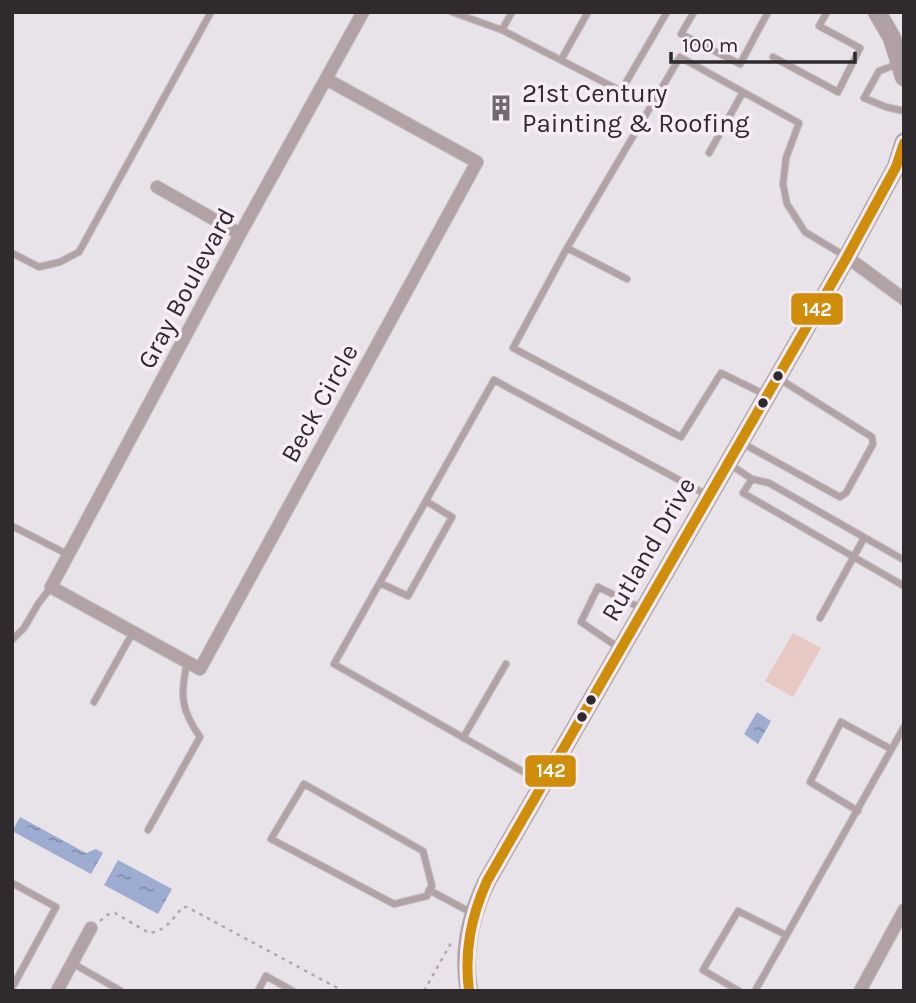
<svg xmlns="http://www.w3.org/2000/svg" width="916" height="1003" viewBox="0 0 916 1003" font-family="Karla,sans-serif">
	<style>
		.grass { fill: #e8c8c2 }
		.water { fill: url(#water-ripples) }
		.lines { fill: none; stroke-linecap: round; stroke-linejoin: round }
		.lane-casing { stroke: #c2bfc2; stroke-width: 8 }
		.street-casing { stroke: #c2bfc2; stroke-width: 14 }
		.secondary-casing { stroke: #c2bfc2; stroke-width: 19 }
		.path { stroke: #b2a8ac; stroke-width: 2.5; stroke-dasharray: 3.5 5; stroke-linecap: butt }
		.lane { stroke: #b2a2a6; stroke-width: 6 }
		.street { stroke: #b2a2a6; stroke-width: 12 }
		.secondary { stroke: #b1a1a6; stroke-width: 18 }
		.bus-1-casing { stroke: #f8edf6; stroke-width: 16 }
		.bus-1 { stroke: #cf8d09; stroke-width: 10 }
		.bus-dot { fill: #2e2a2d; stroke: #f8edf6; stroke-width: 2.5 }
		.labels { text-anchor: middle; stroke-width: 7; stroke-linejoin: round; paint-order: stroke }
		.poi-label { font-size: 26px; fill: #2e2a2d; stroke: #f8edf6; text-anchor: start }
		.street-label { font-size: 26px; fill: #2e2a2d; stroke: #f8edf6 }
		.line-badge { stroke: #f8edf6; stroke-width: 2.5 }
		.badge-label { font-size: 19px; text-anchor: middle; font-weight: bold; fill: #fff }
	</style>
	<defs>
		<pattern id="water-ripples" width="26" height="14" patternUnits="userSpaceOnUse" patternTransform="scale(1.75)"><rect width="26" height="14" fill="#9eacd1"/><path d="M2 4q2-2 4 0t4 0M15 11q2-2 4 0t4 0" fill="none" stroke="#818caa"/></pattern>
	</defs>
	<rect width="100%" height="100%" fill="#e8e3e8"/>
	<!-- grass -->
	<path class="grass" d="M 793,633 L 821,648 L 793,697 L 765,681 Z"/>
	<!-- water -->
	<path class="water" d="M 757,712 L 771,721 L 758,744 L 744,734 Z
		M 20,817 L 86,853 L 96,849 L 103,853 L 91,874 L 12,831 Z
		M 118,860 L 172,889 L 158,914 L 104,885 Z"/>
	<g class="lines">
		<!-- lane casing -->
		<g class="lane-casing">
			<path id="lane" d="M 452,12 L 502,30
				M 512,12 L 502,30 L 621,91 L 667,12
				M 694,12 L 681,34 L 740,64 L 768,12
				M 773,57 L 838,92 L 860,48 L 819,26 L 827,12
				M 561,60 L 588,12
				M 898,64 L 879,71 L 864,98 L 886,107 L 904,111
				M 709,153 L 743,92
				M 567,248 L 627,279
				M 12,253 L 39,267 L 60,262 L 79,252 L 211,12
				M 766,395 L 721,373 L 681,437 L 513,348 L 567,248 L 680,57 L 799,123 L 786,158 L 783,184 L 787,204 L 805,232 L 845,256
				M 742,443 L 840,497 L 846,493 L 873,444 L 872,437 L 778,378
				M 729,464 L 752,479 L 743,493 L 904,586
				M 752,479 L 769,483 L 904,560
				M 12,526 L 69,555
				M 380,583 L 408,596 L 452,517 L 426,501
				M 820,618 L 864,538
				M 12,640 L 24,628 L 38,604 L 51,587
				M 619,648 L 581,622 L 598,587 L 641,608
				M 94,702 L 133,632
				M 463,738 L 506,664
				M 543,783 L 334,664 L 494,380 L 707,495
				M 858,811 L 810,782 L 841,722 L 891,749
				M 148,830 L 200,737 C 181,710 180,695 187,663
				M 12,883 L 56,907 L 12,988
				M 429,890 L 427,896 L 394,904 L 271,839 L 304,784 L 423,851 L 432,886 L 429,890 L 472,913
				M 72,963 L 121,991
				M 258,991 L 266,976 L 293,991
				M 739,991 L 703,970 L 738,911 L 786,935
				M 755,991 L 904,727"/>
		</g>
		<!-- street casing -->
		<g class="street-casing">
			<path id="street" d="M 326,79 L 477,162 L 200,669 L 51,587 L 240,234 L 363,12
				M 157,187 L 240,234
				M 847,257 L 904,299
				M 57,991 L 91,928
				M 860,991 L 904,910"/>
		</g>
		<!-- secondary casing -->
		<g class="secondary-casing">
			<path id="secondary" d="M 877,12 L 892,38 L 904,77
				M 469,991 C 462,952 470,916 487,881 L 847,257 L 896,167 L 904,142"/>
		</g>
		<!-- path -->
		<path class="path" d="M 100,921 L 109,914 L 115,913 L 149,933 C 166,931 172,919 183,907 L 187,907 L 343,991
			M 424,991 L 451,943"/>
		<!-- lane -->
		<use href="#lane" class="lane"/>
		<!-- street -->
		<use href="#street" class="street"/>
		<!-- secondary -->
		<use href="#secondary" class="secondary"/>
		<!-- bus-1 casing -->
		<g class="bus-1-casing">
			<path id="bus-1" d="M 469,991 C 464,951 471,917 487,881 L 847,257 L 896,167 L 904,143"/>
		</g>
		<!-- bus-1 -->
		<use href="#bus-1" class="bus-1"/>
	</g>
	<!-- icons -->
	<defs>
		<g id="building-bare" transform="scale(2.1)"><path d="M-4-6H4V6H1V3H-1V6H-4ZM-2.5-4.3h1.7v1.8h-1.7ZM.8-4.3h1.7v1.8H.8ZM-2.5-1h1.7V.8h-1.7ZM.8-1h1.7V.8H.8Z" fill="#6f6b6e" stroke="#f8edf6" stroke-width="2.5" paint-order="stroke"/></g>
	</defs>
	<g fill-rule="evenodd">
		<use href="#building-bare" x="501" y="108"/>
	</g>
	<!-- markers -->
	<g class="bus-dot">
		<circle cx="778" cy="376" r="6"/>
		<circle cx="763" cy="403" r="6"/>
		<circle cx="591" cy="700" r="6"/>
		<circle cx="582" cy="717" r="6"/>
	</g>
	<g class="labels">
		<!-- poi labels -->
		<g class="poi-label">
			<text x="522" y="102">21st Century<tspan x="522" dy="30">Painting &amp; Roofing</tspan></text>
		</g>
		<!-- street labels -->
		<g class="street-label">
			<text transform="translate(186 288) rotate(-62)" y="9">Gray Boulevard</text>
			<text transform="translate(319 403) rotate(-61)" y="9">Beck Circle</text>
			<text transform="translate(648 549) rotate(-60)" y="9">Rutland Drive</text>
		</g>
	</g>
	<g class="line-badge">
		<rect x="790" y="292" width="54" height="34" rx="7" fill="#cf8d09"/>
		<rect x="524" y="754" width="53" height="34" rx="7" fill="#cf8d09"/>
	</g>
	<g class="badge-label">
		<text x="817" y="316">142</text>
		<text x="551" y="777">142</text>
	</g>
	<!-- border -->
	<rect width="916" height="1003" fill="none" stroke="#2e2a2d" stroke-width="28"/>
	<!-- scale -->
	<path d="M671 52v10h184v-10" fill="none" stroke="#2e2a2d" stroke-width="3.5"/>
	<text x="682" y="52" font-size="21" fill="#2e2a2d" stroke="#f8edf6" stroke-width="5" paint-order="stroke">100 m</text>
</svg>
